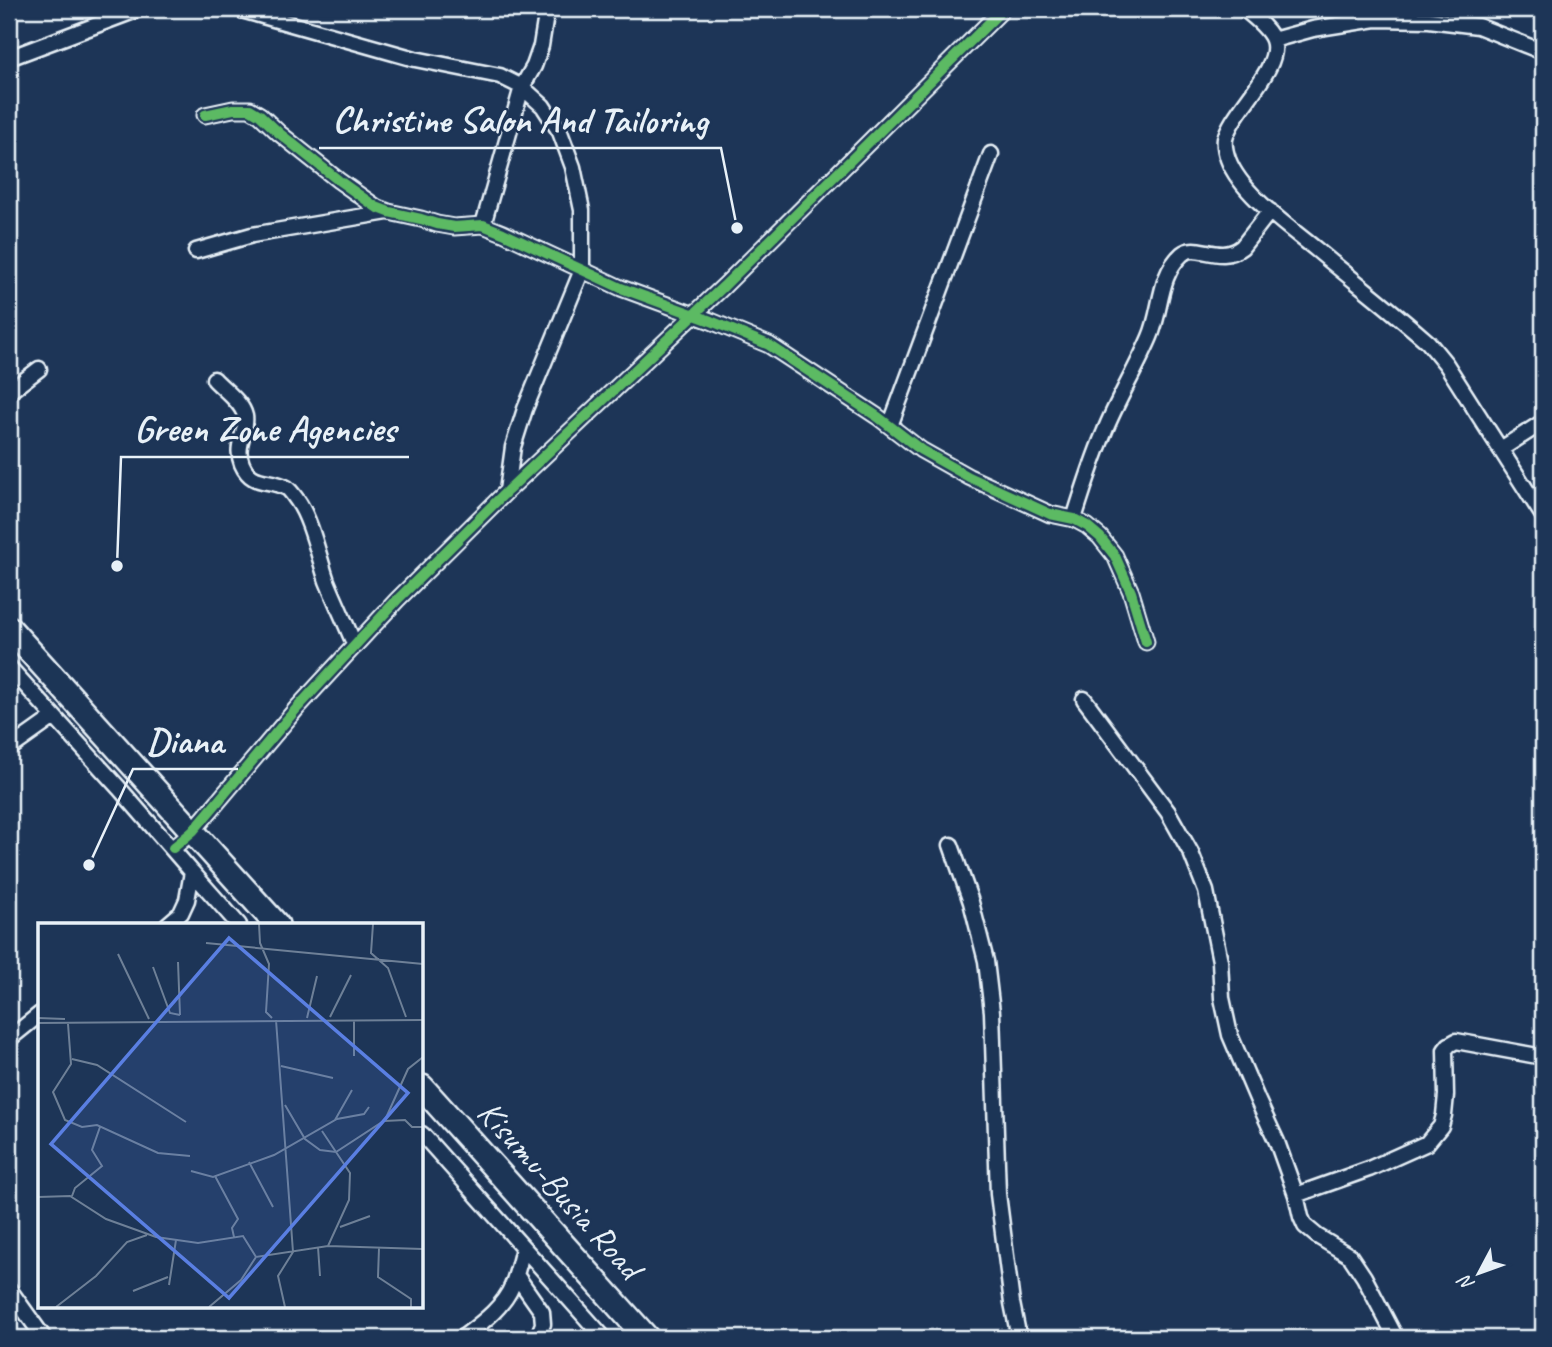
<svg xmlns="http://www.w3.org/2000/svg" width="1552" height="1347" viewBox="0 0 1552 1347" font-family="Caveat,sans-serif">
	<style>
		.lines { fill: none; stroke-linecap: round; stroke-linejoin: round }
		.minor-casing { stroke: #e8f1f8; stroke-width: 19 }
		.trunk-casing { stroke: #e8f1f8; stroke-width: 28 }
		.minor { stroke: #1d3557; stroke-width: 14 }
		.trunk { stroke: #1d3557; stroke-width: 23 }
		.cycleway-casing { stroke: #1d3557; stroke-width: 15 }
		.cycleway { stroke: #5cba63; stroke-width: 10 }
		.labels { text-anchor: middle; stroke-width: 5; stroke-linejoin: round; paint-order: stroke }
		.street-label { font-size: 35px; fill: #e8f1f8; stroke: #1d3557 }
		.inset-road { fill: none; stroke: #6e8097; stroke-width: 2 }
		.view { fill: #5a7fe2; fill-opacity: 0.15; stroke: #5a7fe2; stroke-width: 3.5 }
		.inset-edge { fill: none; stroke: #e8f1f8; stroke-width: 3.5 }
		.leader { fill: none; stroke: #e8f1f8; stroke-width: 2.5 }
		.callout-dot { fill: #e8f1f8; stroke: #1d3557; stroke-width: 2.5 }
		.callout-label { font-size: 37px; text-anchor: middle; font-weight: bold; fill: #e8f1f8; stroke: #1d3557; stroke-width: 5; stroke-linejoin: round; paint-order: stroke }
	</style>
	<rect width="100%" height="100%" fill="#1d3557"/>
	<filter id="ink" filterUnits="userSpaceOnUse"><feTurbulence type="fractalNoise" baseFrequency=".0143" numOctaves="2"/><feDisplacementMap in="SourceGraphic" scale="14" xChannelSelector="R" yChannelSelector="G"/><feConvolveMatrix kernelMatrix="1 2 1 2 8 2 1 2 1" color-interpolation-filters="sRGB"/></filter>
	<g filter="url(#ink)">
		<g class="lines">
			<!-- minor casing -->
			<g class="minor-casing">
				<path id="minor" d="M 238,9 L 415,59 L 500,76 L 522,87 L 543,106 L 560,132 L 573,167 L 582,210 L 582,270 L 525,409 L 513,447 L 507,491
					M 1244,9 C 1253,16 1269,29 1273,40 C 1283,68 1231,111 1225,139 C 1224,145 1226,153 1228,159 C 1241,194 1289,227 1317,250 C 1354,281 1392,310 1428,342 L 1446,364 L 1543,516
					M 1273,40 L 1313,29 L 1376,19 L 1429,20 L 1478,26 L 1543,52
					M 9,58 L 139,9
					M 205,115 L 233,109 L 250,109 L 260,115 L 279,133 L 338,180 L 376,207 L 389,212 L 421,219 L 437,224 L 454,227 L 483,225 L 503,233 L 621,288 L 711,321 L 769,345 L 878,417 L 921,450 L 969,477 L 1050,514 L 1074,519 L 1087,526 L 1100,537 L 1115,556 L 1131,592 L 1146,642
					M 483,225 L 522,87 L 534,66 L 541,46 L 547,9
					M 196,251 L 252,235 L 388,212
					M 214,379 C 224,390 242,402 245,416 C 248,431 234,445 242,464 C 252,487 269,478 287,488 C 291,491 294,496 297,500 C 311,519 319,558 327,581 C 336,603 346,624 355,646
					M 9,392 L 39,369
					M 890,426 L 991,154
					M 1501,449 L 1543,422
					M 1074,519 C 1083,490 1092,461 1104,433 C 1117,400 1136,370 1150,337 C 1162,310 1158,276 1182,254 C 1197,241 1219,265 1242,247 L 1270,211
					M 9,667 L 119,788 L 192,872 L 187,900 L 181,913 L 167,925
					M 1084,699 L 1168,812 L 1191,853 L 1206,891 L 1220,961 L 1222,998 L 1230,1035 L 1258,1101 L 1277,1142 L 1296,1195 L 1301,1217 L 1305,1226 L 1317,1236 L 1350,1256 L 1364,1277 L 1396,1338
					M 9,749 L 54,717
					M 951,845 L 971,902 L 986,961 L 992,1012 L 998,1194 L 1012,1303 L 1019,1338
					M 173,848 L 193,831 L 297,708 L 397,600 L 507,491 L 724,286 L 1003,9
					M 192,872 L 239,925
					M 9,1039 L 40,1014
					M 422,1134 L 604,1338
					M 1296,1195 L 1369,1169 L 1427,1143 L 1441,1126 L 1444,1115 L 1446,1095 L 1445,1050 L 1449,1045 L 1456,1041 L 1543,1057
					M 516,1275 L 542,1312 L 543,1324 L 537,1338
					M 9,1289 L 44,1338
					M 462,1338 C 480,1324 503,1308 512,1286 C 517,1274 520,1261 523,1248"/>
			</g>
			<!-- trunk casing -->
			<g class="trunk-casing">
				<path id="trunk" d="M 9,628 L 277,925
					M 422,1087 L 647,1338"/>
			</g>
			<!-- minor -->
			<use href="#minor" class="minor"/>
			<!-- trunk -->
			<use href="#trunk" class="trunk"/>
			<!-- cycleway casing -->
			<g class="cycleway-casing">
				<path id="cycleway" d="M 205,115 L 233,109 L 250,109 L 260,115 L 279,133 L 338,180 L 376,207 L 389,212 L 421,219 L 437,224 L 454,227 L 483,225 L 503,233 L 621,288 L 711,321 L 769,345 L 878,417 L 921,450 L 969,477 L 1050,514 L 1074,519 L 1087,526 L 1100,537 L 1115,556 L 1131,592 L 1146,642
					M 173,848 L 193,831 L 297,708 L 397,600 L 507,491 L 724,286 L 1003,9"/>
			</g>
			<!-- cycleway -->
			<use href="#cycleway" class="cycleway"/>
		</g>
	</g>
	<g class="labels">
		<!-- street labels -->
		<g class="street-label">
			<text transform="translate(560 1189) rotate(48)" y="12">Kisumu-Busia Road</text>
		</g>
	</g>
	<!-- overview -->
	<g transform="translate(38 923)">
		<rect width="385" height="385" fill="#1d3557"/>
		<path class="inset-road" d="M 221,1 L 222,20 L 231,41 L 228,89 L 234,95M 335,1 L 333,30 L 350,45 L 368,94M 168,20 L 385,41M 80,31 L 111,96M 140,39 L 142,92M 115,44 L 132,90 L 142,92M 292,94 L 313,52M 0,95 L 27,96M 269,95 L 279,53M 238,97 L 255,329 L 240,353 L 247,384M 316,98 L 316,133M 0,100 L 385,97M 30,101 L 33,141 L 15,169 L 27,197 L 44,204 L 59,202 L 120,230 L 152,233M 34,136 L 59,142 L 148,199M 243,143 L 295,155M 247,182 L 267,216 L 282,227 L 298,229 L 347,197 L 370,146 L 385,134M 297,197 L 314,167M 346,198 L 367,197 L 374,204 L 384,204M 284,208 L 312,250 L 311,277 L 290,323M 211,239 L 235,284M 153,248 L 175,254 L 236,232 L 299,196 L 326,191 L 331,184M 177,253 L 200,296 L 194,305 L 196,314M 34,273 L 37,265 L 64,243 L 54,227 L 62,204M 0,274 L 32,273 L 68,296 L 118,314 L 160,320 L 205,313 L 218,334 L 290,323 L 385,326M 302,304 L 332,293M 280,324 L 282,353M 341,325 L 340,354 L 373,376 L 373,384M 131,362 L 138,317M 95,368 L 130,354M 18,384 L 58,353 L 89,319 L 109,312M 171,384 L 203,357 L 218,334"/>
		<path class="view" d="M 191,15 L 370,170 L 191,375 L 13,221 Z"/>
		<rect width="385" height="385" class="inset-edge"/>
	</g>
	<!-- callouts -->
	<path class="leader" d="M737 228L721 148H319M117 566L121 457H409M89 865L133 769H238"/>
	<g class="callout-dot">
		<circle cx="737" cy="228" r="7"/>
		<circle cx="117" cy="566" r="7"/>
		<circle cx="89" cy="865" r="7"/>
	</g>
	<g class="callout-label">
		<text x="520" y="132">Christine Salon And Tailoring</text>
		<text x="265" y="441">Green Zone Agencies</text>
		<text x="185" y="753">Diana</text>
	</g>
	<!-- margin -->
	<rect width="1552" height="1347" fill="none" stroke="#1d3557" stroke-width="35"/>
	<rect x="18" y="18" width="1517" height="1312" fill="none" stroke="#e8f1f8" stroke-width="2.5" filter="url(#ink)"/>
	<!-- north arrow -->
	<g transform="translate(1479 1273) rotate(229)" stroke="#1d3557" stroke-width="5" paint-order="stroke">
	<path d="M0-5L12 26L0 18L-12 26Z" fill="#e8f1f8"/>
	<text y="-10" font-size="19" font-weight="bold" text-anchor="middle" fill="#e8f1f8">N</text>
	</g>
</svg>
